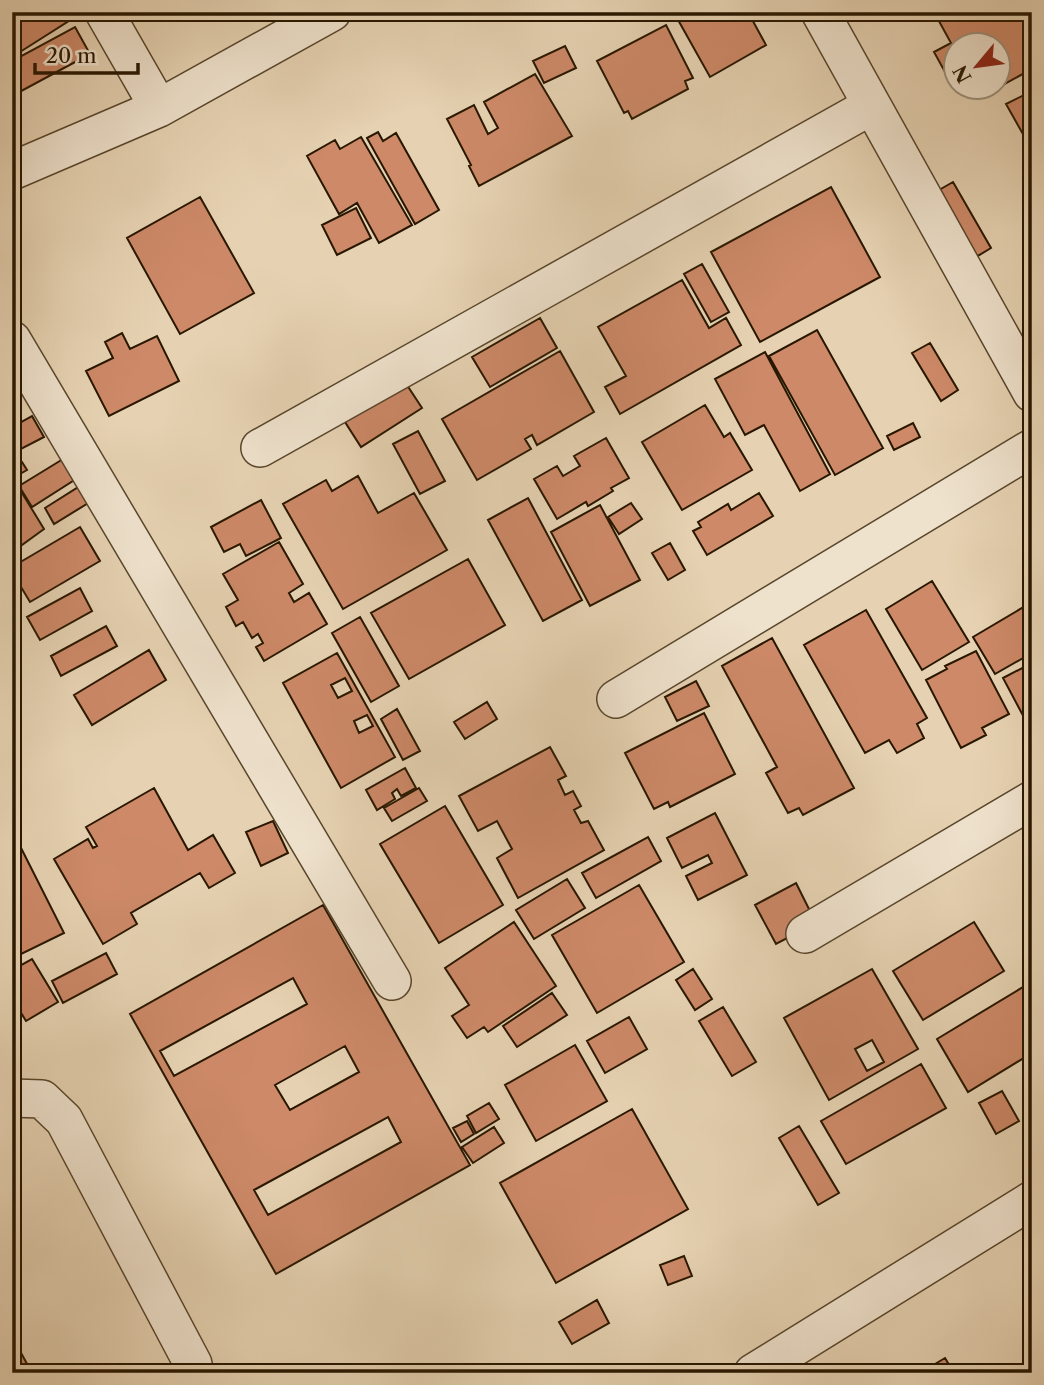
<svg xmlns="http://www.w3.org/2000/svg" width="1044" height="1385" viewBox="0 0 1044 1385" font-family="'Libre Caslon Text',serif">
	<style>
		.building { fill: #cd8968; stroke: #281700; stroke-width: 2; fill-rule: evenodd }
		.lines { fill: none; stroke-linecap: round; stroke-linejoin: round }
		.minor-casing { stroke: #58462c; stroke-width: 40 }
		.minor { stroke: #efe2cd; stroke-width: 37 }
	</style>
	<rect width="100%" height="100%" fill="#e6d2b2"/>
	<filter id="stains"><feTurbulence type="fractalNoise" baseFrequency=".00286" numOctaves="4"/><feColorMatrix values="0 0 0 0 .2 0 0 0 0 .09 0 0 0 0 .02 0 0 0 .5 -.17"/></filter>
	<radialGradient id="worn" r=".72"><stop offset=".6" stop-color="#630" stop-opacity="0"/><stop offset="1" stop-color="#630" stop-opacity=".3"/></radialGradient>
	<!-- building -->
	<path class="building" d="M 12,12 L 73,12 L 75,17 L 20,52 L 12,40 Z
		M 687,12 L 748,12 L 766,45 L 710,77 L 677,18 Z
		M 934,12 L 1032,12 L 1032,69 L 979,98 L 973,88 L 998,88 L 998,46 L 956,46 L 956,66 L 945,72 L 934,52 L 951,43 Z
		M 666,25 L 693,78 L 685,81 L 688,89 L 632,119 L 628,111 L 624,113 L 597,61 Z
		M 75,27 L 90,54 L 12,96 L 12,47 L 18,58 Z
		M 565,46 L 576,68 L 544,83 L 533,61 Z
		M 535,74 L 572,136 L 479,186 L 469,166 L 471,165 L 447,119 L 474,105 L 488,134 L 498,128 L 484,102 Z
		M 1032,91 L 1032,132 L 1024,136 L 1006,104 Z
		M 378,132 L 383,141 L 396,133 L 439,210 L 415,224 L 367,138 Z
		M 361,137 L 412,225 L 379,243 L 357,203 L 339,214 L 307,156 L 335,140 L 340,149 Z
		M 953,182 L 991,248 L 971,260 L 932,194 Z
		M 831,187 L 880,277 L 760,342 L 711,252 Z
		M 200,197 L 254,293 L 180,334 L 127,238 Z
		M 356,208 L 371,238 L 337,255 L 322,225 Z
		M 702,264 L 729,312 L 711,322 L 684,274 Z
		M 682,280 L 709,328 L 726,318 L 741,345 L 620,414 L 605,387 L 626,376 L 598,327 Z
		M 540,318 L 557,348 L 490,387 L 472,357 Z
		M 817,330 L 883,448 L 835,475 L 769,356 Z
		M 122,333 L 130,349 L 157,336 L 179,381 L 109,416 L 86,371 L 113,358 L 105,342 Z
		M 930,343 L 958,390 L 941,401 L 912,353 Z
		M 560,351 L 594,412 L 537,445 L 532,435 L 525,439 L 531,449 L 477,480 L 442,419 Z
		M 765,352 L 830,474 L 800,491 L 764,425 L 745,435 L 715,379 Z
		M 405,382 L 422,408 L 361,447 L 345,422 Z
		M 705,405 L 724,437 L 730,433 L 752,470 L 682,510 L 642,442 Z
		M 32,416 L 44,437 L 19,450 L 12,437 L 12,427 Z
		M 913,423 L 920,437 L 894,450 L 887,436 Z
		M 418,431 L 445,481 L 420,494 L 393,444 Z
		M 606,438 L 629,478 L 611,488 L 613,491 L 588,506 L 586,502 L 557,519 L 534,479 L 557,466 L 563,476 L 580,466 L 574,456 Z
		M 63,459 L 76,479 L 32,507 L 19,486 Z
		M 22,462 L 27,470 L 13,478 L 44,529 L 15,550 L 12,546 L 12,468 Z
		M 358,476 L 378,513 L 414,493 L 447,550 L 343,609 L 283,504 L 326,480 L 332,491 Z
		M 80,486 L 90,502 L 54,524 L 45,508 Z
		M 759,493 L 773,516 L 707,555 L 693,531 L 701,527 L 698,522 L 728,504 L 731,510 Z
		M 528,498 L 582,600 L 543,621 L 488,520 Z
		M 261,500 L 281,538 L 246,556 L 240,544 L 224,552 L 211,527 Z
		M 631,503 L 642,519 L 619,534 L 608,517 Z
		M 600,505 L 640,580 L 590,606 L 551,532 Z
		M 80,527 L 100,561 L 30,602 L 12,572 L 12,567 Z
		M 279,542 L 303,584 L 289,593 L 294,602 L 309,593 L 327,624 L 264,661 L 256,647 L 263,643 L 258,634 L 252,638 L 243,622 L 236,626 L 226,607 L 238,600 L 223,574 Z
		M 670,543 L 685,570 L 668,580 L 652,553 Z
		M 468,559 L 505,625 L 409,679 L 371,613 Z
		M 932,581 L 969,642 L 922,670 L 886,609 Z
		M 80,588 L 92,611 L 40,640 L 27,617 Z
		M 1032,602 L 1032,653 L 995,674 L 973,637 Z
		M 866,610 L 927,718 L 917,724 L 924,738 L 897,753 L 889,740 L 865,753 L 804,645 Z
		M 360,617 L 399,686 L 371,702 L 332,633 Z
		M 106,626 L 117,646 L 61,676 L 51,656 Z
		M 772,638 L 854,788 L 803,815 L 799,808 L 788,813 L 766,773 L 777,767 L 722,666 Z
		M 149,650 L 166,680 L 92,725 L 74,695 Z
		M 976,651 L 1009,714 L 982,728 L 986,735 L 961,748 L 926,680 L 947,669 L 945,666 Z
		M 337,653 L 395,757 L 341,788 L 283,683 ZM 345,678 L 352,691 L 338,698 L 331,685 ZM 367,715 L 373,726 L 359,733 L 354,721 Z
		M 1032,663 L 1032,720 L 1027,723 L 1003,678 Z
		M 696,681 L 709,706 L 677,721 L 665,697 Z
		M 487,702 L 497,719 L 465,739 L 454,722 Z
		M 397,709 L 420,751 L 403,760 L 381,719 Z
		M 704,713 L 735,774 L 670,807 L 668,802 L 654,809 L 625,753 Z
		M 550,747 L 566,776 L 558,780 L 565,795 L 573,791 L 581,806 L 574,810 L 581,823 L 588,821 L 604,850 L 518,898 L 497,858 L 512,849 L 497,821 L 478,831 L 459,796 Z
		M 405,768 L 416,788 L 401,796 L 397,789 L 392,793 L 395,799 L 377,810 L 366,790 Z
		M 154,788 L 188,850 L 213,835 L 235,873 L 209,888 L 200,873 L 131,913 L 137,924 L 103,944 L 54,859 L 88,839 L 93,848 L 97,846 L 86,827 Z
		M 419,788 L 427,801 L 392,821 L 384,808 Z
		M 445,806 L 503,905 L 439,943 L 380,844 Z
		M 715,813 L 747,875 L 698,900 L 686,876 L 712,863 L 708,855 L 682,868 L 667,838 Z
		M 273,821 L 288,853 L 261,866 L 246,832 Z
		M 648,837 L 661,861 L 596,898 L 582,873 Z
		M 16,838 L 64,933 L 15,957 L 12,953 L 12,938 L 15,936 L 12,930 L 12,840 Z
		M 567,879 L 585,908 L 534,939 L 516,910 Z
		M 796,883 L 816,923 L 776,944 L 755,905 Z
		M 639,885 L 684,962 L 597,1013 L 552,935 Z
		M 323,905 L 470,1165 L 276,1274 L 130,1014 ZM 293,978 L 307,1004 L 174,1076 L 160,1051 ZM 345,1046 L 359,1072 L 290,1110 L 275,1085 ZM 388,1117 L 401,1142 L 268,1215 L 254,1190 Z
		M 514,922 L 556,986 L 488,1032 L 484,1027 L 467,1038 L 452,1016 L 469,1005 L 445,968 Z
		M 974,922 L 1004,971 L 923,1020 L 893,971 Z
		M 106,953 L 117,974 L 63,1003 L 52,981 Z
		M 32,959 L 58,1002 L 26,1021 L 12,998 L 12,970 Z
		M 693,969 L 712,999 L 695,1010 L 676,980 Z
		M 872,969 L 918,1049 L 829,1100 L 784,1018 ZM 872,1040 L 884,1062 L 867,1071 L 855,1049 Z
		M 1028,984 L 1032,990 L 1032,1053 L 968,1092 L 937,1039 Z
		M 552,993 L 567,1015 L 517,1047 L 503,1026 Z
		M 723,1007 L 756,1062 L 732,1076 L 699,1021 Z
		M 629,1017 L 647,1049 L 605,1073 L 587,1041 Z
		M 575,1045 L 607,1101 L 536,1141 L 505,1085 Z
		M 921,1064 L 946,1108 L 846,1164 L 821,1121 Z
		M 1002,1091 L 1019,1121 L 996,1134 L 979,1103 Z
		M 489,1103 L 499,1119 L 476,1133 L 467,1116 Z
		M 632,1109 L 688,1209 L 556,1283 L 500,1183 Z
		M 467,1121 L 474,1134 L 461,1142 L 453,1128 Z
		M 799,1126 L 839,1193 L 818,1205 L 779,1138 Z
		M 494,1127 L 504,1143 L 473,1163 L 462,1147 Z
		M 684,1256 L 692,1276 L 668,1285 L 660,1265 Z
		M 597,1300 L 609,1323 L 572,1344 L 559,1322 Z
		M 20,1351 L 32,1373 L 12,1373 L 12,1355 Z
		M 945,1358 L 954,1373 L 920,1373 Z"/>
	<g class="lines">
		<!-- minor casing -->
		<g class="minor-casing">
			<path id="minor" d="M 104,12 L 159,108
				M 820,12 L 1032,393
				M 12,171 L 159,108 L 332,12
				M 12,340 L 392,981
				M 260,448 L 871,106
				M 616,699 L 1032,448
				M 805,934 L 1032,800
				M 12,1098 L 42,1099 L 64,1120 L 193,1364 L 194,1373
				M 753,1373 L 1032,1200"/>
		</g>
		<!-- minor -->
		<use href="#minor" class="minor"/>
	</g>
	<!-- margin -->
	<rect width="1044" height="1385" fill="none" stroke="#e6d2b2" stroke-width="42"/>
	<rect x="14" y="14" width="1016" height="1357" fill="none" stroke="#281700" stroke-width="3.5"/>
	<rect x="21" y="21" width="1002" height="1343" fill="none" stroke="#281700" stroke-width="2"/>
	<!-- north arrow -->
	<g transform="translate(977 66) rotate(241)"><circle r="33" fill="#efe2cd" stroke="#9f917b" stroke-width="2"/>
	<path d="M0-5L12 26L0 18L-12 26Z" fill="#8f2418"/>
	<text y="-10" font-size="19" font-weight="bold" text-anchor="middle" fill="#281700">N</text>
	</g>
	<!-- scale -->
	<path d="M35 63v10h103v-10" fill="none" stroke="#281700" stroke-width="3.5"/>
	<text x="46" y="63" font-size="21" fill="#281700" stroke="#efe2cd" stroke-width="5" paint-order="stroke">20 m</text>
	<rect width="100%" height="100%" filter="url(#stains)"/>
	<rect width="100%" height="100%" fill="url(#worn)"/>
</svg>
